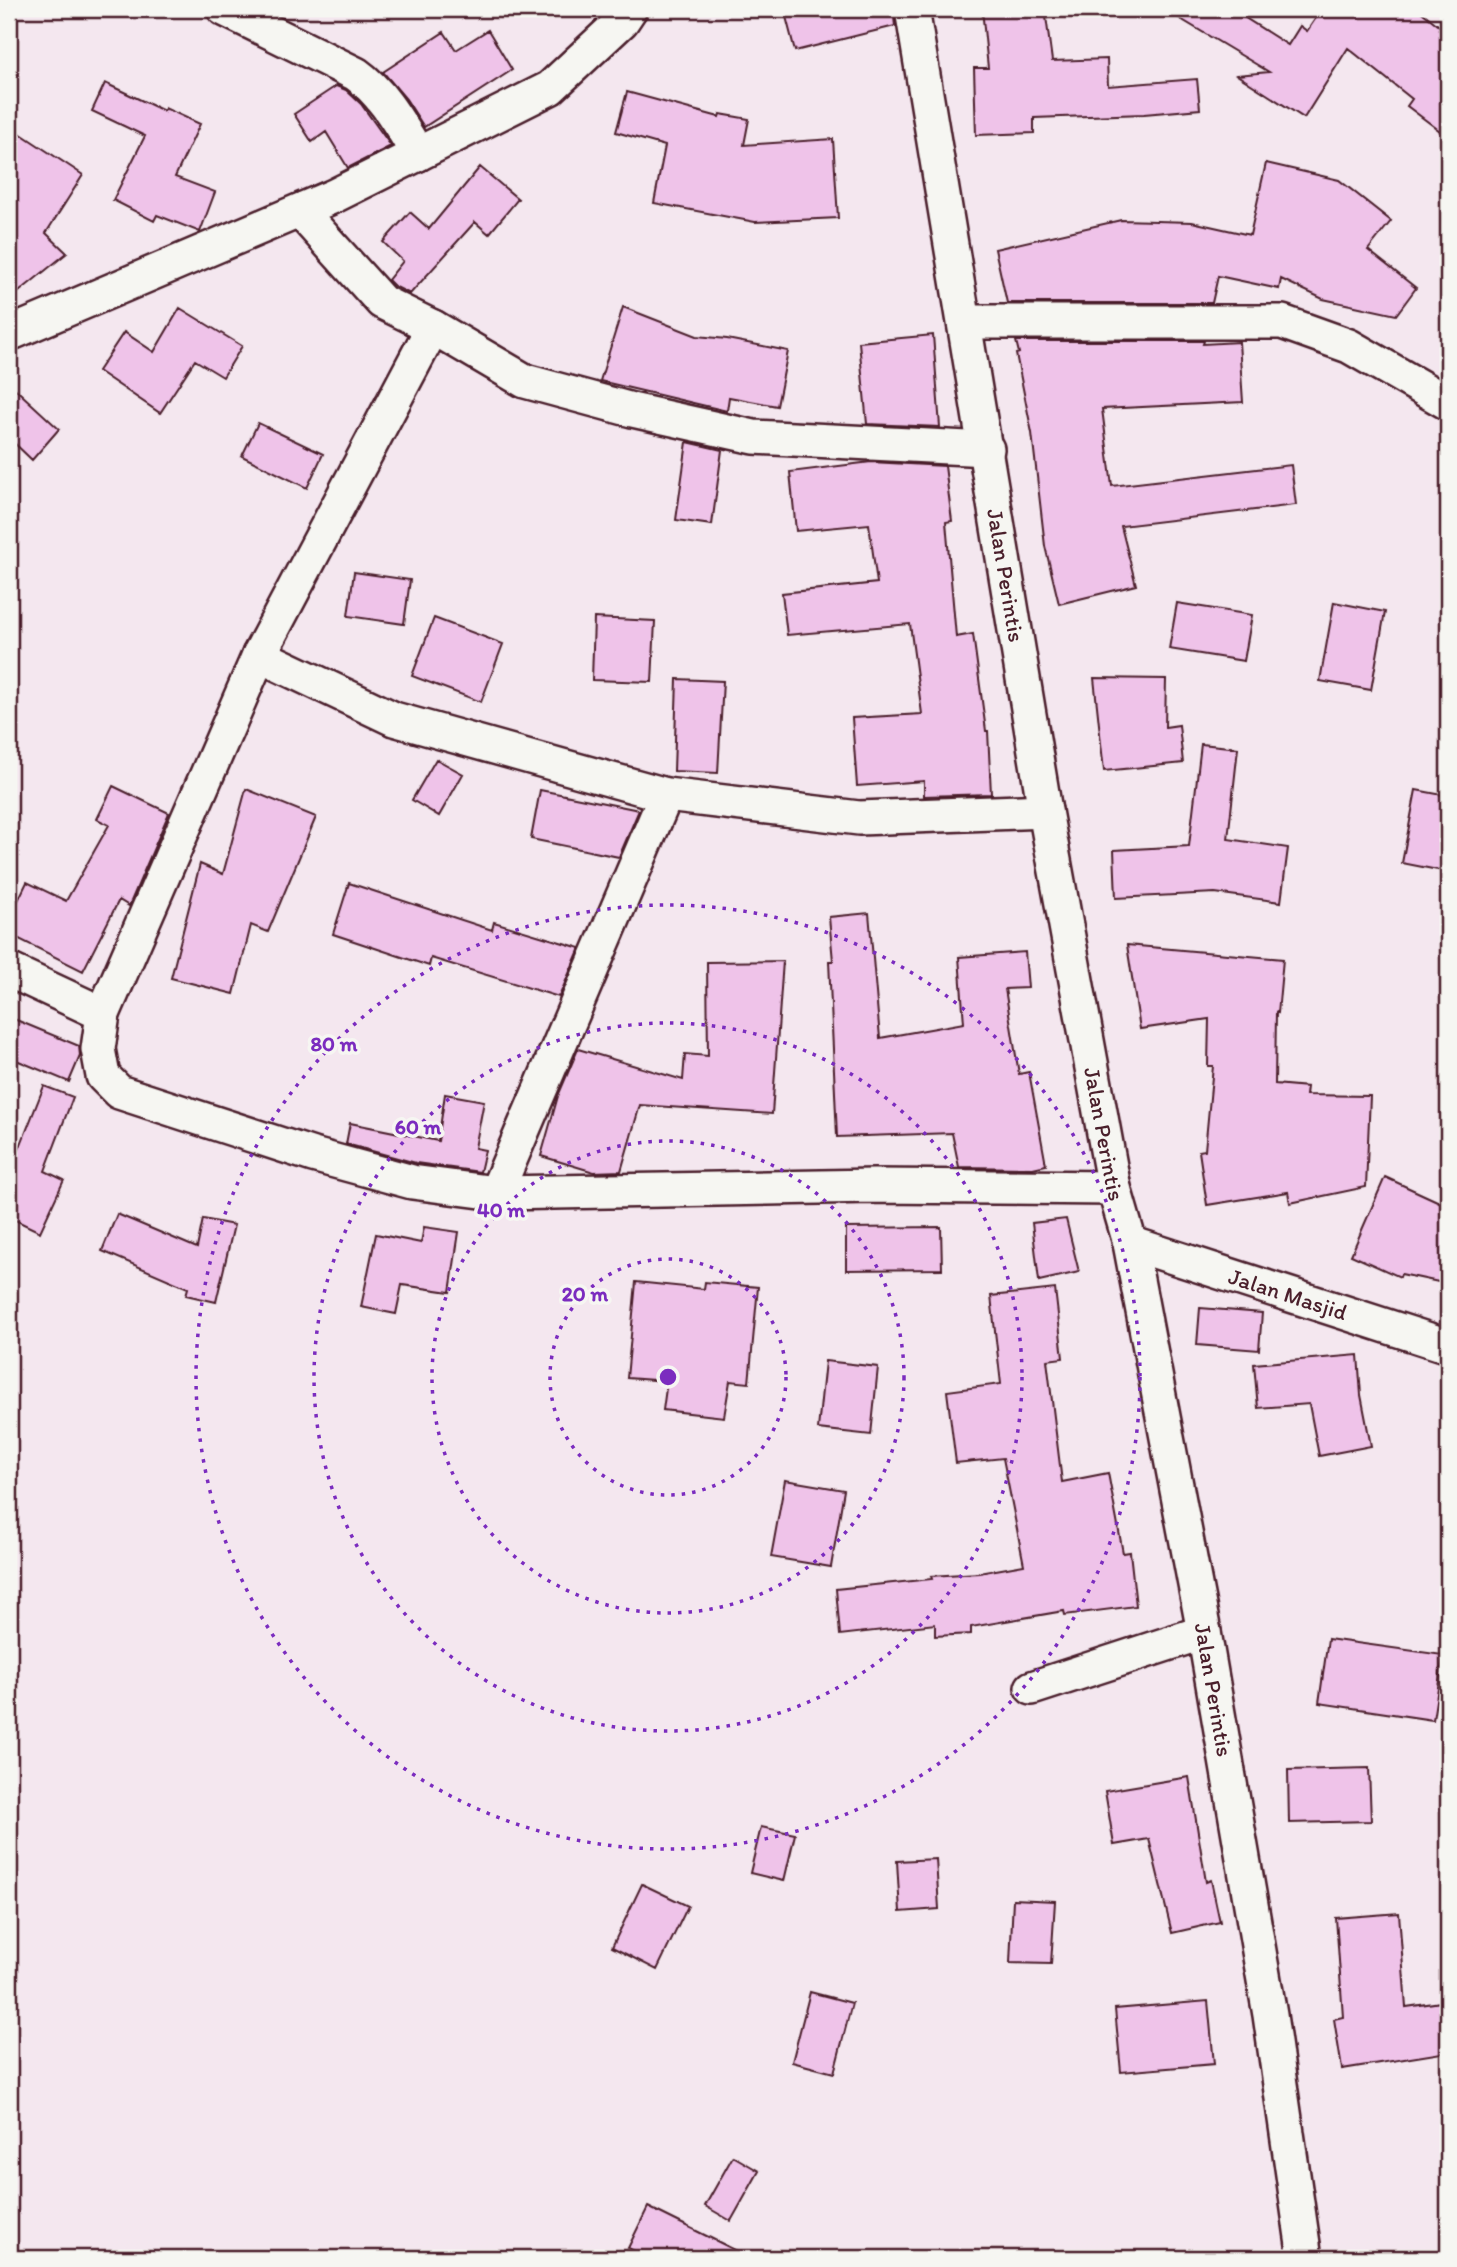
<svg xmlns="http://www.w3.org/2000/svg" width="1457" height="2267" viewBox="0 0 1457 2267" font-family="Itim,sans-serif">
	<style>
		.building { fill: #efc3e9; stroke: #4a1f2b; stroke-width: 2 }
		.lines { fill: none; stroke-linecap: round; stroke-linejoin: round }
		.street-casing { stroke: #4a1f2b; stroke-width: 38 }
		.street { stroke: #f6f6f2; stroke-width: 33 }
		.ring { fill: none; stroke: #7b2cbf; stroke-width: 3.5; stroke-dasharray: 3.5 7 }
		.labels { text-anchor: middle; stroke-width: 7; stroke-linejoin: round; paint-order: stroke }
		.street-label { font-size: 23px; fill: #4a1f2b; stroke: #f6f6f2 }
		.centre { fill: #7b2cbf; stroke: #f6f6f2; stroke-width: 3.5 }
		.ring-label { font-size: 21px; text-anchor: middle; font-weight: bold; fill: #7b2cbf; stroke: #f6f6f2; stroke-width: 7; stroke-linejoin: round; paint-order: stroke }
	</style>
	<rect width="100%" height="100%" fill="#f4e7ef"/>
	<filter id="ink" filterUnits="userSpaceOnUse"><feTurbulence type="fractalNoise" baseFrequency=".0143" numOctaves="2"/><feDisplacementMap in="SourceGraphic" scale="14" xChannelSelector="R" yChannelSelector="G"/><feConvolveMatrix kernelMatrix="1 2 1 2 8 2 1 2 1" color-interpolation-filters="sRGB"/></filter>
	<g filter="url(#ink)">
		<!-- building -->
		<path class="building" d="M 784,9 L 893,9 L 895,26 L 795,51 Z
			M 982,9 L 1045,9 L 1052,61 L 1107,59 L 1108,86 L 1197,79 L 1200,109 L 1144,114 L 1034,118 L 1034,133 L 976,135 L 974,68 L 988,68 Z
			M 1164,9 L 1231,9 L 1288,45 L 1300,26 L 1307,31 L 1322,9 L 1418,9 L 1448,33 L 1448,137 L 1407,106 L 1412,99 L 1348,48 L 1304,118 L 1237,75 L 1269,72 Z
			M 488,30 L 512,70 L 424,127 L 406,99 L 383,72 L 444,32 L 456,50 Z
			M 105,83 L 164,111 L 165,108 L 200,124 L 175,177 L 215,192 L 200,232 L 157,215 L 154,221 L 113,200 L 145,136 L 92,111 Z
			M 336,86 L 346,90 L 361,104 L 391,146 L 348,168 L 326,132 L 312,142 L 294,114 Z
			M 627,92 L 719,117 L 720,114 L 749,119 L 744,145 L 833,139 L 838,218 L 755,222 L 654,203 L 665,146 L 616,132 Z
			M 9,126 L 83,175 L 46,233 L 67,253 L 9,300 Z
			M 1266,163 L 1339,180 L 1391,221 L 1368,250 L 1416,288 L 1396,315 L 1323,299 L 1281,279 L 1279,289 L 1218,276 L 1212,303 L 1007,303 L 995,249 L 1121,220 L 1192,222 L 1250,235 Z
			M 480,167 L 518,199 L 489,234 L 475,222 L 410,294 L 394,286 L 388,280 L 403,261 L 383,242 L 410,212 L 429,229 Z
			M 623,307 L 697,336 L 727,339 L 788,351 L 777,406 L 729,397 L 727,411 L 600,381 Z
			M 180,308 L 242,346 L 223,377 L 195,360 L 160,413 L 98,371 L 124,332 L 154,352 Z
			M 933,335 L 940,427 L 867,424 L 859,342 Z
			M 1016,341 L 1204,341 L 1203,344 L 1239,342 L 1243,402 L 1102,409 L 1112,486 L 1291,465 L 1296,505 L 1121,526 L 1136,585 L 1059,604 L 1045,546 L 1032,433 L 1016,354 L 1019,353 Z
			M 9,383 L 59,429 L 32,460 L 9,438 Z
			M 258,423 L 323,454 L 307,488 L 242,456 Z
			M 687,442 L 722,450 L 712,525 L 676,520 Z
			M 871,462 L 945,466 L 952,521 L 946,522 L 956,637 L 973,634 L 986,731 L 988,731 L 991,794 L 924,796 L 924,781 L 857,786 L 852,718 L 922,714 L 910,624 L 787,635 L 782,593 L 877,583 L 869,524 L 796,531 L 790,472 Z
			M 354,572 L 410,580 L 404,624 L 348,616 Z
			M 1334,602 L 1385,612 L 1371,690 L 1320,681 Z
			M 1177,603 L 1252,615 L 1244,661 L 1169,649 Z
			M 434,618 L 503,644 L 481,702 L 412,676 Z
			M 594,618 L 655,621 L 652,682 L 592,680 Z
			M 1094,678 L 1166,679 L 1165,727 L 1179,725 L 1183,763 L 1104,771 Z
			M 677,679 L 723,681 L 718,773 L 674,771 Z
			M 1201,744 L 1238,748 L 1228,839 L 1288,848 L 1281,902 L 1215,893 L 1116,898 L 1114,850 L 1189,846 Z
			M 436,759 L 463,774 L 439,816 L 412,800 Z
			M 113,786 L 169,813 L 129,906 L 119,900 L 83,971 L 9,934 L 9,919 L 27,882 L 66,901 L 109,825 L 97,819 Z
			M 246,789 L 316,817 L 268,932 L 251,925 L 234,994 L 171,978 L 200,864 L 223,874 Z
			M 540,790 L 639,810 L 619,857 L 531,839 Z
			M 1416,790 L 1448,796 L 1448,872 L 1402,863 Z
			M 349,883 L 492,930 L 494,922 L 580,948 L 559,997 L 431,958 L 429,966 L 333,934 Z
			M 869,913 L 880,1038 L 964,1023 L 959,957 L 1025,952 L 1028,988 L 1005,989 L 1019,1074 L 1029,1072 L 1046,1165 L 1033,1168 L 959,1167 L 952,1133 L 837,1137 L 829,961 L 833,961 L 829,917 Z
			M 1127,945 L 1283,959 L 1278,1013 L 1276,1012 L 1275,1084 L 1307,1087 L 1306,1095 L 1370,1096 L 1366,1187 L 1290,1203 L 1288,1192 L 1207,1205 L 1199,1151 L 1205,1150 L 1213,1066 L 1208,1066 L 1209,1019 L 1140,1029 Z
			M 783,961 L 772,1114 L 640,1105 L 621,1171 L 594,1172 L 541,1156 L 558,1096 L 578,1049 L 683,1080 L 685,1054 L 708,1056 L 707,962 Z
			M 9,1017 L 79,1046 L 80,1056 L 69,1082 L 9,1057 Z
			M 44,1086 L 73,1097 L 45,1171 L 64,1180 L 40,1232 L 9,1217 L 9,1154 L 16,1157 Z
			M 445,1094 L 484,1101 L 475,1148 L 485,1150 L 480,1172 L 416,1163 L 346,1144 L 350,1123 L 438,1141 Z
			M 1385,1177 L 1448,1206 L 1448,1284 L 1401,1274 L 1400,1277 L 1351,1255 Z
			M 117,1214 L 197,1248 L 203,1219 L 234,1225 L 216,1302 L 186,1295 L 188,1288 L 102,1251 Z
			M 1066,1219 L 1079,1272 L 1039,1281 L 1032,1223 Z
			M 424,1227 L 459,1232 L 450,1292 L 402,1285 L 396,1314 L 361,1307 L 376,1234 L 421,1243 Z
			M 941,1227 L 942,1269 L 846,1270 L 846,1228 Z
			M 636,1282 L 704,1289 L 705,1282 L 758,1287 L 749,1383 L 730,1381 L 724,1417 L 663,1410 L 667,1381 L 627,1378 Z
			M 1055,1289 L 1063,1358 L 1047,1360 L 1062,1482 L 1108,1473 L 1123,1553 L 1130,1552 L 1136,1606 L 1065,1615 L 1064,1611 L 971,1627 L 971,1634 L 935,1636 L 935,1624 L 840,1635 L 836,1589 L 932,1579 L 931,1576 L 979,1573 L 1024,1565 L 1003,1458 L 956,1463 L 947,1391 L 1001,1384 L 991,1296 Z
			M 1200,1308 L 1262,1313 L 1259,1350 L 1197,1345 Z
			M 1358,1355 L 1361,1395 L 1371,1446 L 1319,1456 L 1309,1404 L 1258,1408 L 1254,1364 Z
			M 825,1361 L 878,1367 L 871,1435 L 818,1429 Z
			M 785,1480 L 844,1490 L 831,1567 L 771,1557 Z
			M 1328,1639 L 1443,1655 L 1433,1720 L 1319,1703 Z
			M 1369,1768 L 1371,1821 L 1289,1823 L 1288,1770 Z
			M 1189,1777 L 1206,1882 L 1211,1880 L 1220,1922 L 1172,1933 L 1149,1839 L 1114,1845 L 1105,1791 Z
			M 761,1827 L 795,1834 L 784,1881 L 750,1873 Z
			M 936,1859 L 939,1909 L 900,1912 L 897,1861 Z
			M 642,1884 L 688,1906 L 657,1970 L 612,1947 Z
			M 1013,1899 L 1055,1901 L 1051,1964 L 1010,1963 Z
			M 1399,1913 L 1406,2007 L 1448,2001 L 1448,2052 L 1342,2069 L 1334,2019 L 1343,2017 L 1336,1918 Z
			M 810,1992 L 852,2003 L 834,2073 L 792,2062 Z
			M 1208,2001 L 1214,2064 L 1121,2072 L 1115,2009 Z
			M 733,2156 L 759,2171 L 731,2221 L 705,2206 Z
			M 648,2207 L 751,2258 L 649,2258 L 628,2248 Z"/>
		<g class="lines">
			<!-- street casing -->
			<g class="street-casing">
				<g id="street">
					<path d="M 224,9 L 356,74 C 384,94 400,125 418,154"/>
					<path id="s1" d="M 912,9 L 1045,811 L 1114,1188 L 1130,1243 L 1204,1632 L 1270,2015 L 1305,2258"/>
					<path d="M 300,211 L 382,302 L 433,327 L 525,381 L 632,410 L 754,437 L 987,449"/>
					<path d="M 966,322 L 1282,322 L 1349,346 L 1448,403"/>
					<path d="M 433,327 L 259,655 L 103,1014 L 98,1049 L 103,1076 L 119,1092 L 313,1155 L 412,1182 L 496,1193 L 874,1186 L 1114,1188"/>
					<path d="M 9,334 L 334,196 L 550,88 L 622,21 L 630,9"/>
					<path d="M 259,655 L 394,719 L 666,795 L 859,818 L 1045,811"/>
					<path d="M 9,970 L 103,1014"/>
					<path d="M 496,1193 L 666,795"/>
					<path id="s2" d="M 1130,1243 L 1448,1346"/>
					<path d="M 1032,1688 L 1204,1632"/>
				</g>
			</g>
			<!-- street -->
			<use href="#street" class="street"/>
		</g>
	</g>
	<!-- distance rings -->
	<g class="ring">
		<circle cx="668" cy="1377" r="118"/>
		<circle cx="668" cy="1377" r="236"/>
		<circle cx="668" cy="1377" r="354"/>
		<circle cx="668" cy="1377" r="472"/>
	</g>
	<g class="labels">
		<!-- street labels -->
		<g class="street-label">
			<text dy="8" stroke="none"><textPath href="#s1" startOffset="574">Jalan Perintis</textPath></text>
			<text dy="8" stroke="none"><textPath href="#s1" startOffset="1141">Jalan Perintis</textPath></text>
			<text dy="8" stroke="none"><textPath href="#s2" startOffset="166">Jalan Masjid</textPath></text>
			<text dy="8" stroke="none"><textPath href="#s1" startOffset="1708">Jalan Perintis</textPath></text>
		</g>
	</g>
	<circle cx="668" cy="1377" r="10" class="centre"/>
	<g class="ring-label">
		<text x="334" y="1051">80 m</text>
		<text x="418" y="1134">60 m</text>
		<text x="501" y="1217">40 m</text>
		<text x="585" y="1301">20 m</text>
	</g>
	<!-- margin -->
	<rect width="1457" height="2267" fill="none" stroke="#f6f6f2" stroke-width="35"/>
	<rect x="18" y="18" width="1422" height="2232" fill="none" stroke="#4a1f2b" stroke-width="2.5" filter="url(#ink)"/>
</svg>
